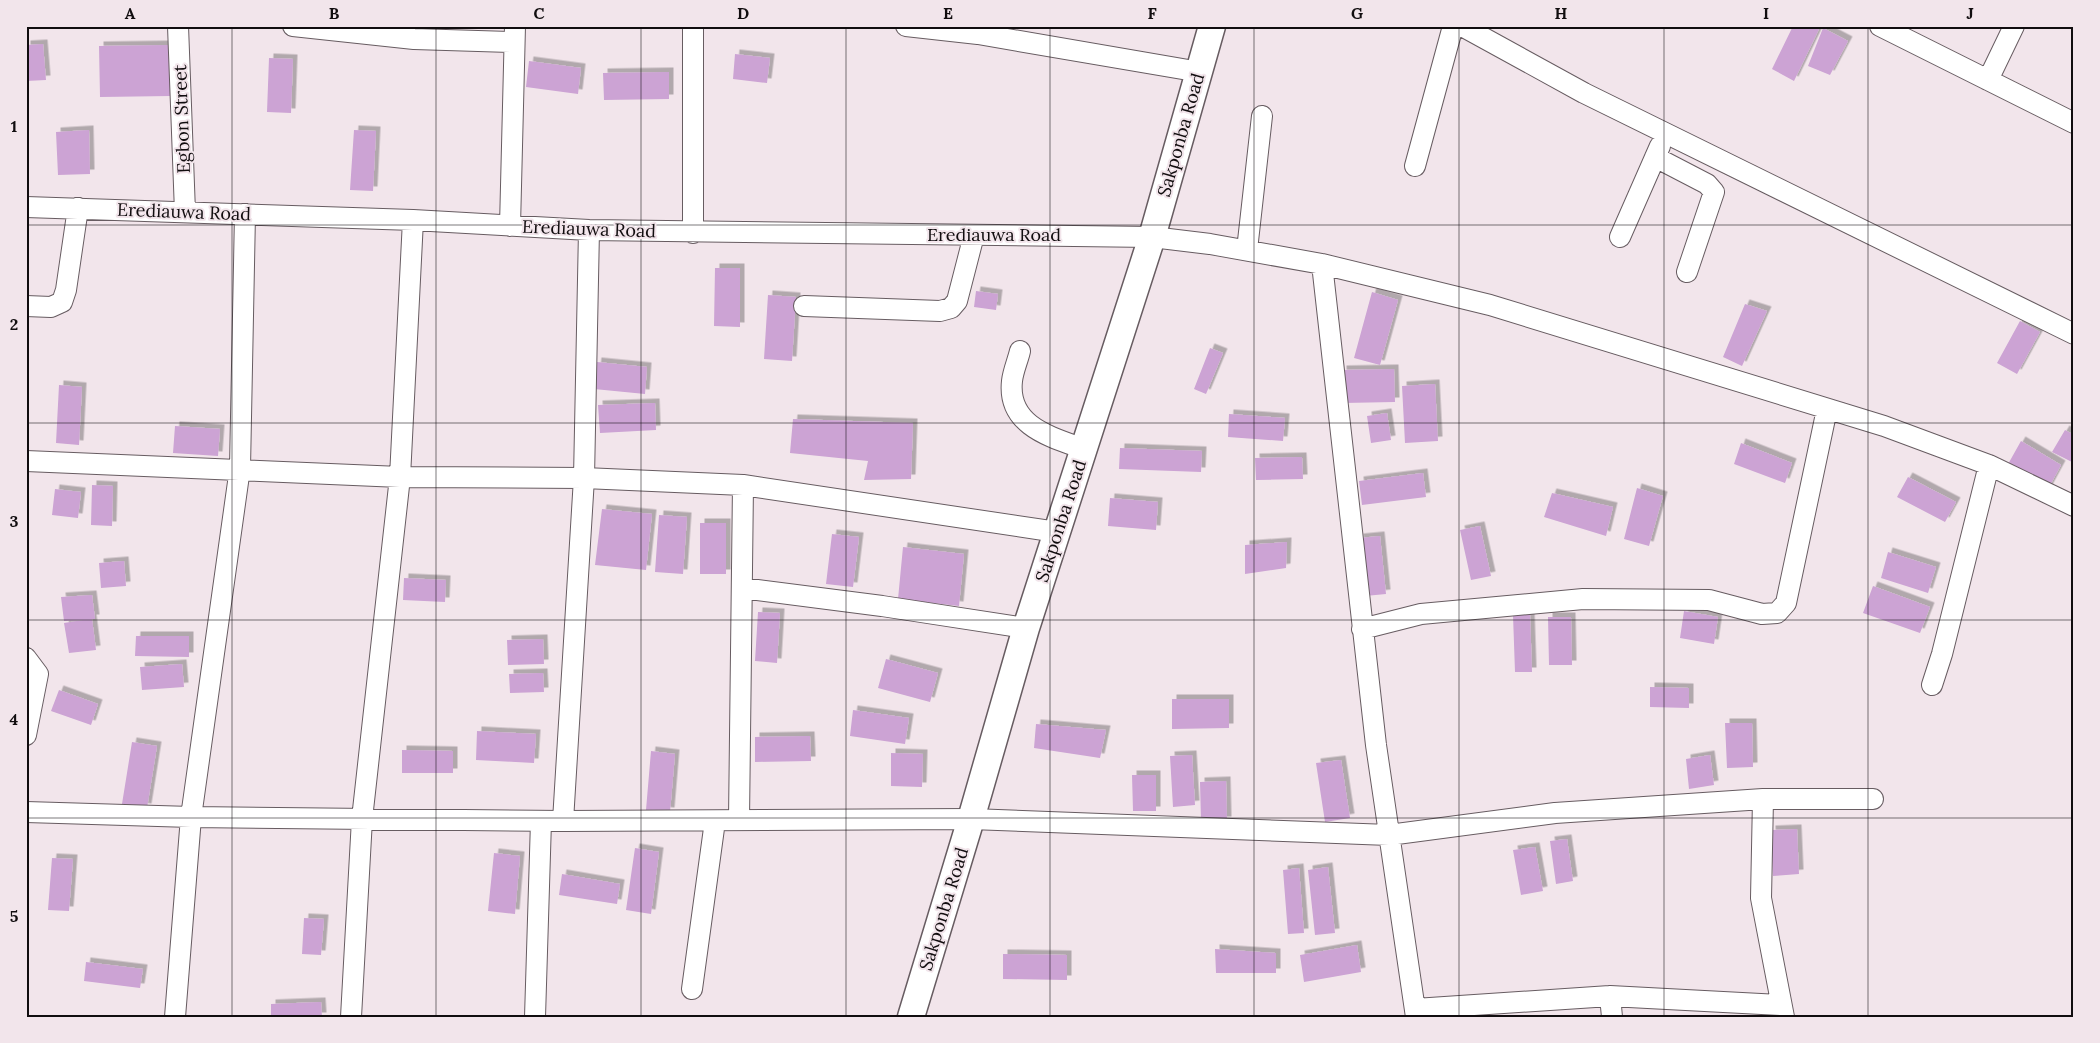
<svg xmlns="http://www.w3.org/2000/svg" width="2100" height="1043" viewBox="0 0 2100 1043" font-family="Lora,serif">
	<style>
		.building { fill: #cca3d4; filter: url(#shadow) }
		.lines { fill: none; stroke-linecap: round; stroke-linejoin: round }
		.minor-casing { stroke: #675c61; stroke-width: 22 }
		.major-casing { stroke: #675c61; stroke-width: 29 }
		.minor { stroke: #fff; stroke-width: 20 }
		.major { stroke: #fff; stroke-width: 26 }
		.grid { fill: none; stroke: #110d0f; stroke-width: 1; stroke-opacity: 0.55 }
		.labels { text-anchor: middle; stroke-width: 4; stroke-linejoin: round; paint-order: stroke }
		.street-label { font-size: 18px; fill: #110d0f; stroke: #f2e5eb }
		.neatline { fill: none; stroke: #110d0f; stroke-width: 2 }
		.grid-label { font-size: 16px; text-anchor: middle; font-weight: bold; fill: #110d0f }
	</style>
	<defs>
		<filter id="shadow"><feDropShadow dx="4.5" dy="-4.5" stdDeviation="0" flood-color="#0004"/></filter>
	</defs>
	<rect width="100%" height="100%" fill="#f2e5eb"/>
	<!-- building -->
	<path class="building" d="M 1793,26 L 1820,27 L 1794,81 L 1772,69 Z
		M 1823,28 L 1848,41 L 1830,75 L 1808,66 Z
		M 43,44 L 46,80 L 26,81 L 26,45 Z
		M 170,45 L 171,96 L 100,97 L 99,46 Z
		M 735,54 L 770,58 L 767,83 L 733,79 Z
		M 269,58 L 293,59 L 291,113 L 267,112 Z
		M 529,61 L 581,68 L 578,94 L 526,87 Z
		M 669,72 L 669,99 L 604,100 L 603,73 Z
		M 89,130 L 90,174 L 58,175 L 56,132 Z
		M 354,130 L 376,131 L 373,191 L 350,190 Z
		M 715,268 L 740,268 L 740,327 L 714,326 Z
		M 976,291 L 998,294 L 996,310 L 974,307 Z
		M 1372,292 L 1398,300 L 1380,365 L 1354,358 Z
		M 768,295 L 796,297 L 792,361 L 764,359 Z
		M 1745,304 L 1767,311 L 1742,366 L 1723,357 Z
		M 2020,321 L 2040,332 L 2017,374 L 1997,363 Z
		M 1210,348 L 1223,353 L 1206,394 L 1194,389 Z
		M 597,362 L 647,367 L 645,394 L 594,389 Z
		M 1394,369 L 1395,402 L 1343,403 L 1342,370 Z
		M 1435,384 L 1438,441 L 1405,443 L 1402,386 Z
		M 59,385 L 82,387 L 79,445 L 56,443 Z
		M 655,403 L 656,430 L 600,433 L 598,405 Z
		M 1387,413 L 1391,440 L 1371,443 L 1367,416 Z
		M 1229,414 L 1285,418 L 1283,441 L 1228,437 Z
		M 793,419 L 913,423 L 911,479 L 864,480 L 868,461 L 790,453 Z
		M 175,426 L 220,429 L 218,456 L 173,453 Z
		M 2065,430 L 2074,435 L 2074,463 L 2052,452 Z
		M 2021,441 L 2061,465 L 2048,489 L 2007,466 Z
		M 1741,443 L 1792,463 L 1785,483 L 1734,464 Z
		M 1120,448 L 1202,451 L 1201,472 L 1119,469 Z
		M 1302,457 L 1303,479 L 1256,480 L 1255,458 Z
		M 1423,473 L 1426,497 L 1362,505 L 1359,481 Z
		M 1908,477 L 1956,502 L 1945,522 L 1897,497 Z
		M 92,485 L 113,486 L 112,526 L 91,525 Z
		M 1637,488 L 1663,496 L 1649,546 L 1624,539 Z
		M 55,489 L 81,492 L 78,518 L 52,515 Z
		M 1552,493 L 1613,507 L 1606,536 L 1544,517 Z
		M 1110,498 L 1158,502 L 1156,530 L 1108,526 Z
		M 602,509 L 652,514 L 646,570 L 595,565 Z
		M 659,515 L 687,517 L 683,574 L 655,572 Z
		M 700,523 L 726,523 L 726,574 L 700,574 Z
		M 1480,526 L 1491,576 L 1471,580 L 1460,530 Z
		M 832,534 L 859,537 L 853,587 L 826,584 Z
		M 1380,536 L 1386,594 L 1365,596 L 1359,538 Z
		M 1287,542 L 1286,568 L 1245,574 L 1245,545 Z
		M 903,547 L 964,554 L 959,606 L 898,599 Z
		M 1888,552 L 1936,567 L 1928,593 L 1881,578 Z
		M 124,561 L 126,586 L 101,588 L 99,563 Z
		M 404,578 L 446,580 L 445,602 L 403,600 Z
		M 1873,586 L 1930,607 L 1920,633 L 1863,613 Z
		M 92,595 L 95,619 L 92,619 L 96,650 L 69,653 L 64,623 L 83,620 L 64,621 L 61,597 Z
		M 1684,611 L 1718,617 L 1714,644 L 1680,638 Z
		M 758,612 L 780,613 L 777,663 L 755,661 Z
		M 1530,614 L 1532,672 L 1515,672 L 1513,615 Z
		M 1548,617 L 1571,617 L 1572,665 L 1549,665 Z
		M 136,636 L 189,636 L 189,657 L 135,656 Z
		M 543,639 L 544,664 L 508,665 L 507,640 Z
		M 886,659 L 938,673 L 930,702 L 878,688 Z
		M 182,664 L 184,687 L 142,690 L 140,667 Z
		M 543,673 L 544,692 L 510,693 L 509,674 Z
		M 1650,687 L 1689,688 L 1689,708 L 1650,707 Z
		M 59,690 L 98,704 L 91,725 L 51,711 Z
		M 1172,699 L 1229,699 L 1229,728 L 1172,729 Z
		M 853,710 L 909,718 L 905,744 L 850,736 Z
		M 1725,723 L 1752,723 L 1753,767 L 1727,768 Z
		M 1036,724 L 1106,730 L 1100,758 L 1034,748 Z
		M 477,731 L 536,734 L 534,763 L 476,760 Z
		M 810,736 L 811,761 L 755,762 L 755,737 Z
		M 132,742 L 157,746 L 147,808 L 122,804 Z
		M 402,750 L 453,751 L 453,773 L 402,773 Z
		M 651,751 L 675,754 L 670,812 L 646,810 Z
		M 891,753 L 923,754 L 922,787 L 891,786 Z
		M 1192,755 L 1195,805 L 1173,807 L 1170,756 Z
		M 1710,755 L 1714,785 L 1689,789 L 1686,759 Z
		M 1341,760 L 1350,818 L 1325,822 L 1316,763 Z
		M 1132,775 L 1156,775 L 1156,811 L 1133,811 Z
		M 1226,781 L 1227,821 L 1201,821 L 1200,782 Z
		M 2074,795 L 2074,813 L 2072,813 L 2071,796 Z
		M 1797,829 L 1799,874 L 1773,876 L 1771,830 Z
		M 1567,839 L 1573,881 L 1556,884 L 1550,841 Z
		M 1535,847 L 1543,891 L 1521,895 L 1513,850 Z
		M 635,848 L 659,852 L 651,914 L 626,910 Z
		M 494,853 L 520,856 L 515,914 L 488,911 Z
		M 52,858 L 73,859 L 69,911 L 48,910 Z
		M 1328,867 L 1335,933 L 1315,935 L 1308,870 Z
		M 1299,868 L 1304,933 L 1288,934 L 1283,870 Z
		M 562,874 L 620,884 L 617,904 L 559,895 Z
		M 304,918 L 324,919 L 321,955 L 302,954 Z
		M 1357,945 L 1361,972 L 1304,982 L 1300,955 Z
		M 1215,949 L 1276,953 L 1276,973 L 1216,973 Z
		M 1003,954 L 1067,955 L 1067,980 L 1003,979 Z
		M 86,962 L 143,969 L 140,988 L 84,981 Z
		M 321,1002 L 322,1017 L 271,1017 L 271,1004 Z"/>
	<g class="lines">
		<!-- minor casing -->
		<g class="minor-casing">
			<path id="minor" d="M 178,26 L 185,212
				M 293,26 L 414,39 L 513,42
				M 693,26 L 693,233
				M 906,26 L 978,34 L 1200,72
				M 1462,26 L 1584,93 L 2074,334
				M 1880,26 L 2074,123
				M 1988,80 L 2014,26
				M 1655,157 L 1707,184 L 1714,192 L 1687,272
				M 1415,166 L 1453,26
				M 26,207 L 413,220 L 589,230 L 1152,237 L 1210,244 L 1322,264 L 1376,745 L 1416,1017
				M 510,226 L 515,26
				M 1620,237 L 1660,146
				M 1247,250 L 1262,116
				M 1322,264 L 1490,305 L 1884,426 L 1989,465 L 2074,506
				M 26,306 L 51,307 L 62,302 L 66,290 L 78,208
				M 804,306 L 940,311 L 951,308 L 957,301 L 974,235
				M 1020,351 C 1018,360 1013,371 1012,381 C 1007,426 1051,437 1084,449
				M 26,461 L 400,477 L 584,478 L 743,485 L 1057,532
				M 742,588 L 882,606 L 1026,628
				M 1362,629 L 1421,614 L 1583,599 L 1709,600 L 1762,614 L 1777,613 L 1786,603 L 1827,409
				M 26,658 L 38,674 L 26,735
				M 1932,685 L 1942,654 L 1989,465
				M 1763,799 L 1761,898 L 1784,1017
				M 26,812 L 191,817 L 563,821 L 971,819 L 1389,835 L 1555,813 L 1763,799 L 1873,799
				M 739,820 L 743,485
				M 563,821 L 584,478 L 589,230
				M 692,989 L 715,821
				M 1610,996 L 1612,1017
				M 1415,1009 L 1610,996 L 1781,1005
				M 175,1017 L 191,817 L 240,468 L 245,214
				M 351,1017 L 362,819 L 400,477 L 413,220
				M 535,1017 L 541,821"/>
		</g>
		<!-- major casing -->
		<g class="major-casing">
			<path id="major" d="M 911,1017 L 971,819 L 1026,628 L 1152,237 L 1212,26"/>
		</g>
		<!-- minor -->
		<use href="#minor" class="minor"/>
		<!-- major -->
		<use href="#major" class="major"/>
	</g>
	<!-- grid -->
	<path class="grid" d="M 232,26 L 232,1017M 436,26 L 436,1017M 641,26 L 641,1017M 846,26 L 846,1017M 1050,26 L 1050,1017M 1254,26 L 1254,1017M 1459,26 L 1459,1017M 1664,26 L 1664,1017M 1868,26 L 1868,1017M 26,225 L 2074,225M 26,423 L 2074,423M 26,620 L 2074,620M 26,818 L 2074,818"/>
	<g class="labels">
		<!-- street labels -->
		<g class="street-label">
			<text transform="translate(182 119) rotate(-92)" y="6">Egbon Street</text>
			<text transform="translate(1181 135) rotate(-74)" y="6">Sakponba Road</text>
			<text transform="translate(184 212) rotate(2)" y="6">Erediauwa Road</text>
			<text transform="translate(589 229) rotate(2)" y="6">Erediauwa Road</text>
			<text x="994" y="241">Erediauwa Road</text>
			<text transform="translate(1061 521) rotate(-72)" y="6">Sakponba Road</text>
			<text transform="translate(944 909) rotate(-73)" y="6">Sakponba Road</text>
		</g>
	</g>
	<!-- border -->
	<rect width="2100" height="1043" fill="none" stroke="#f2e5eb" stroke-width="55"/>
	<rect x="28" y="28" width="2044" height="988" class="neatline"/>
	<g class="grid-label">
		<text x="130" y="19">A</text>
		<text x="334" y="19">B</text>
		<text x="539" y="19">C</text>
		<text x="743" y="19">D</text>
		<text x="948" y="19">E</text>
		<text x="1152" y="19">F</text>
		<text x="1357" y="19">G</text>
		<text x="1561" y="19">H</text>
		<text x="1766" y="19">I</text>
		<text x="1970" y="19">J</text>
		<text x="14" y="132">1</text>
		<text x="14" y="330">2</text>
		<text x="14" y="527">3</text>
		<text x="14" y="725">4</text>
		<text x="14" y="922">5</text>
	</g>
</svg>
